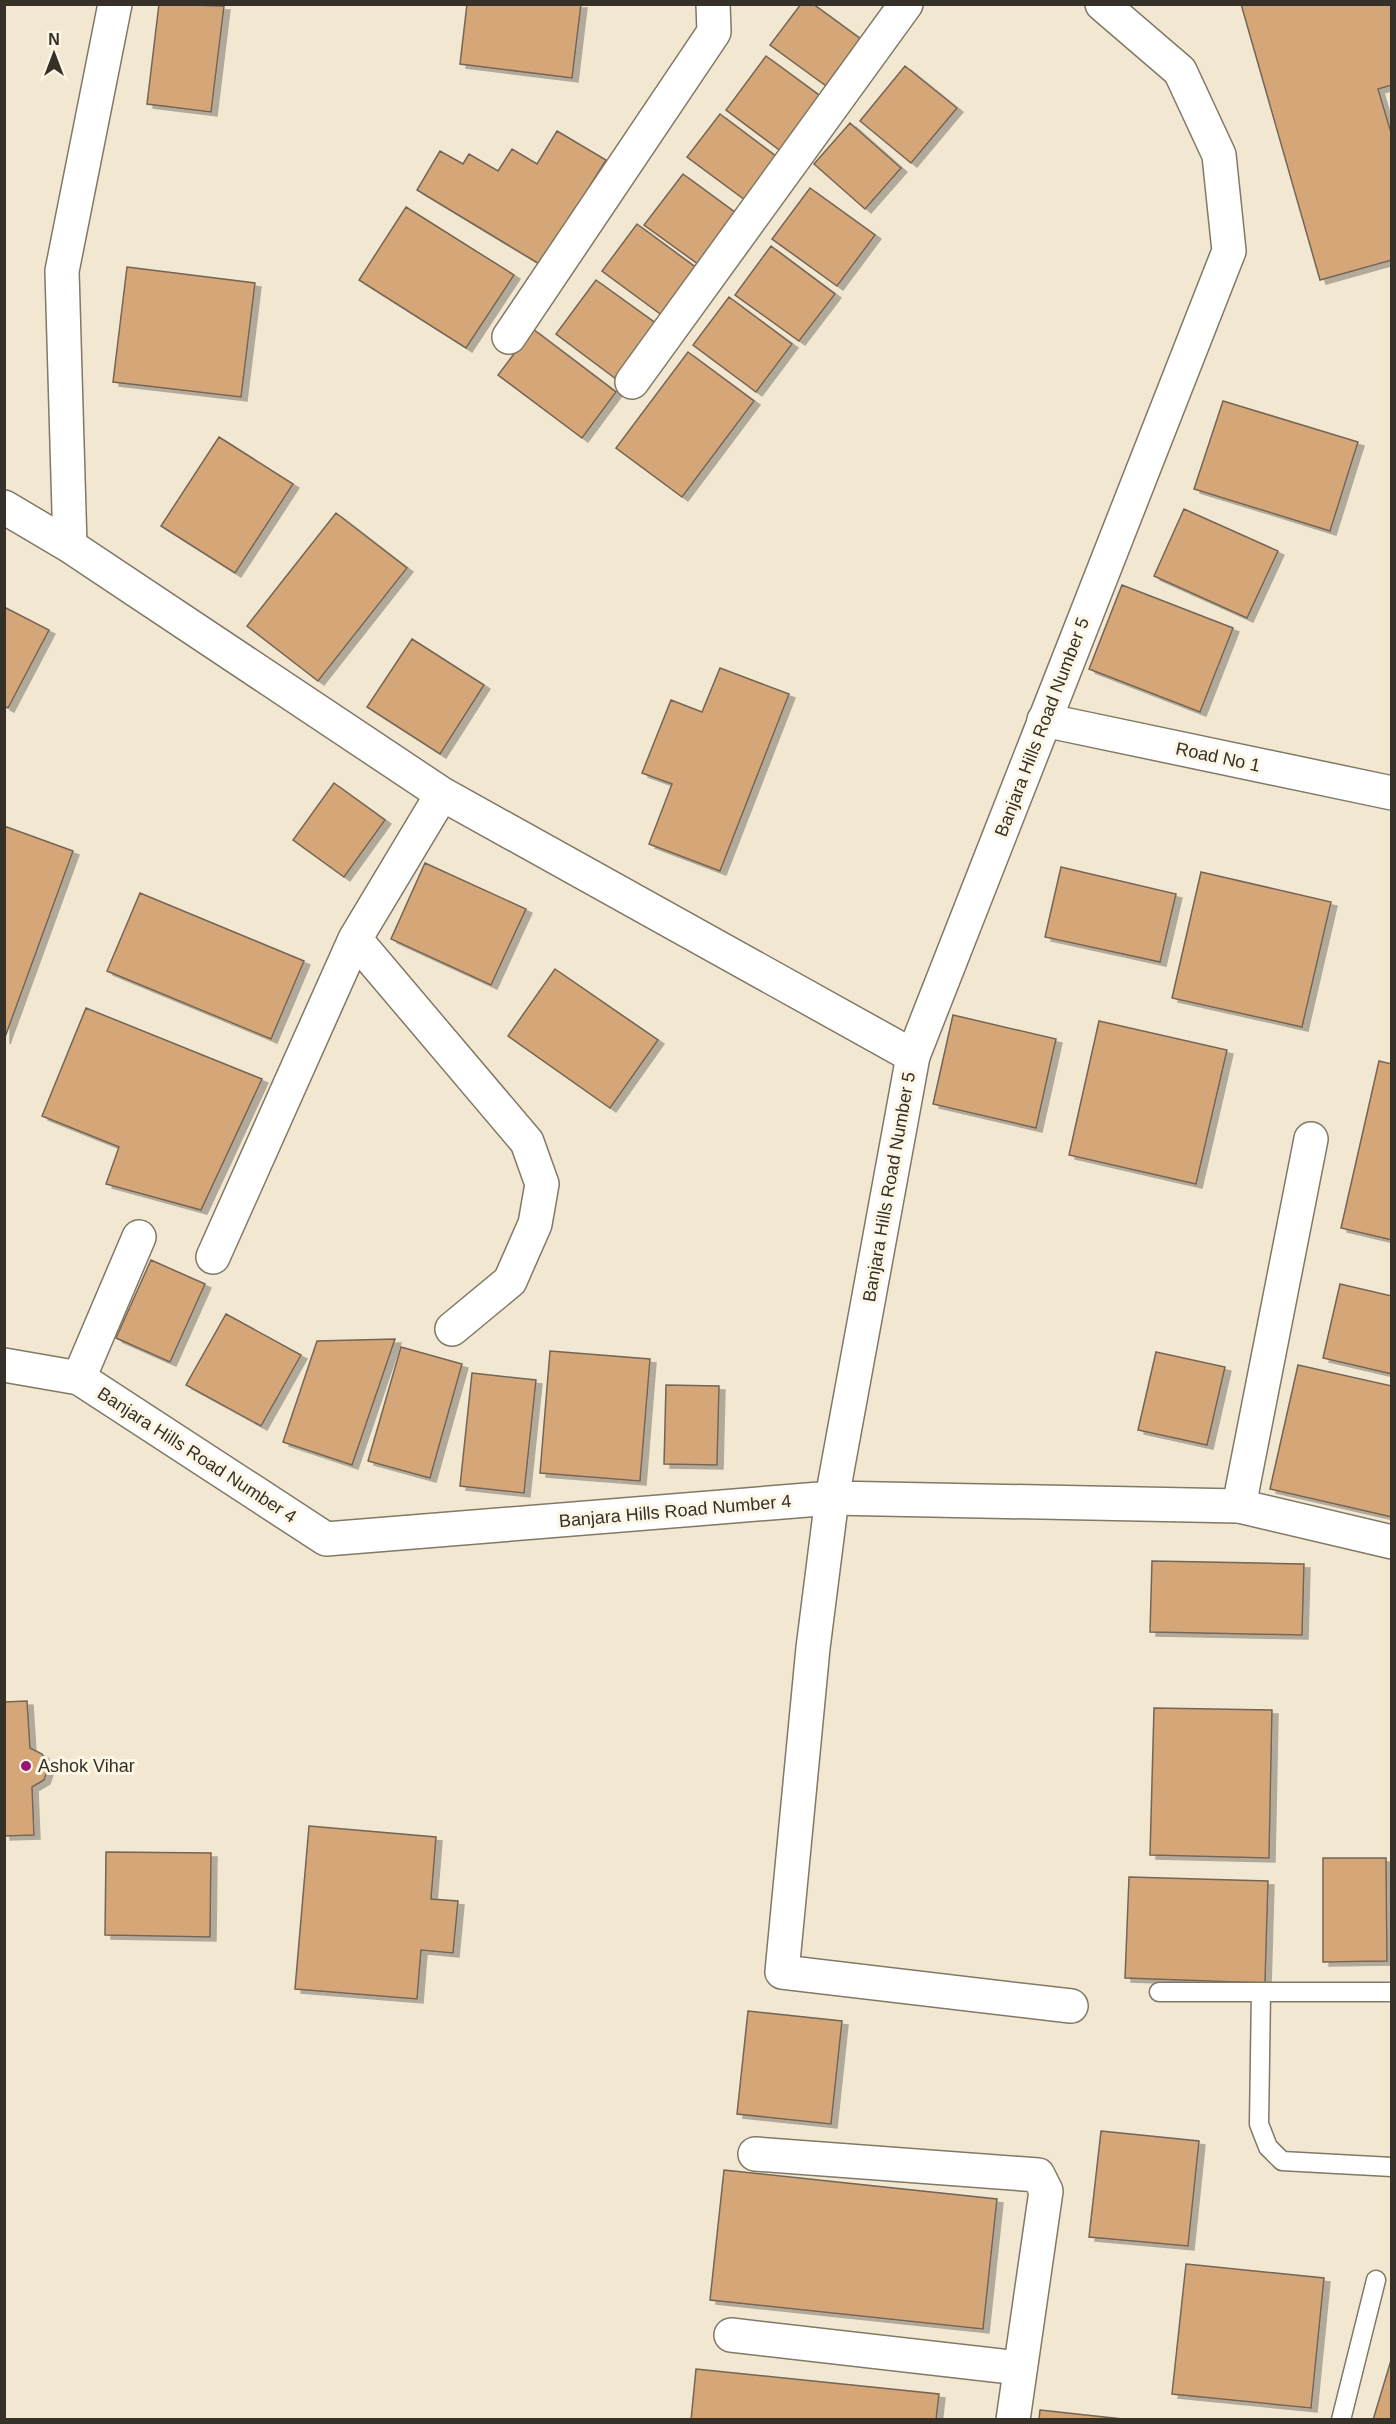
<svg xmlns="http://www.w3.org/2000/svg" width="1396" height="2424" viewBox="0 0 1396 2424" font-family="Arial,sans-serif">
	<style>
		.building { fill: #d5a677; stroke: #756556; stroke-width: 1.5; filter: url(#shadow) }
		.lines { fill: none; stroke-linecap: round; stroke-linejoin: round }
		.service-casing { stroke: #817865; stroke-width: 21 }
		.minor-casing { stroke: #817865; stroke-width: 36 }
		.tertiary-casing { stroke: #817865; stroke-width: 36 }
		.service { stroke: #fff; stroke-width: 18 }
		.minor { stroke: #fff; stroke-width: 33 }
		.tertiary { stroke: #fff; stroke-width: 33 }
		.poi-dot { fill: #951770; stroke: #fef6e4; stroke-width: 2 }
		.labels { text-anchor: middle; stroke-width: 6; stroke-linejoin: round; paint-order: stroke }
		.street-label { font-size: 18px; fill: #353129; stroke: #fef6e4 }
		.poi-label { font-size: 18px; fill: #353129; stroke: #fef6e4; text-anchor: start }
	</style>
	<defs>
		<filter id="shadow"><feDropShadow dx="6" dy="4" stdDeviation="0" flood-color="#0004"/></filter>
	</defs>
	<rect width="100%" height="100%" fill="#f2e8d2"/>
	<!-- building -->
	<path class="building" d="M 159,4 L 224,6 L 211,112 L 147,104 Z
		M 467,4 L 581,4 L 572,78 L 460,64 Z
		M 801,4 L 813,4 L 869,45 L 833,91 L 770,45 Z
		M 1241,4 L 1392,4 L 1392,85 L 1378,89 L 1392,136 L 1392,260 L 1320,280 Z
		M 766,56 L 823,98 L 782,152 L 726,110 Z
		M 905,66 L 957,108 L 911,163 L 860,121 Z
		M 720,114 L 781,160 L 749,203 L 687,157 Z
		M 850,123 L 901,168 L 865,209 L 814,164 Z
		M 557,131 L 606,160 L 541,265 L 417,190 L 440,151 L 463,164 L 469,154 L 498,171 L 512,149 L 537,164 Z
		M 683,174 L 740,216 L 702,267 L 644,225 Z
		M 810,188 L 875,235 L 837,286 L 772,239 Z
		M 406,207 L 514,275 L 466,348 L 359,280 Z
		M 637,224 L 698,269 L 663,316 L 602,271 Z
		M 771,246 L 835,294 L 799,341 L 735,295 Z
		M 127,267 L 255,283 L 241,397 L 113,382 Z
		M 596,280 L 661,327 L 620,382 L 556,334 Z
		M 729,297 L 792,344 L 756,392 L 693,345 Z
		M 533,329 L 616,392 L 582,438 L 498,375 Z
		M 688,352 L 754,401 L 682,497 L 616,448 Z
		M 1223,401 L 1358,442 L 1330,531 L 1194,489 Z
		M 219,437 L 293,484 L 235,573 L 161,526 Z
		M 1184,509 L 1278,551 L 1247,618 L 1154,576 Z
		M 336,513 L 407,568 L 318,681 L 247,626 Z
		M 1122,585 L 1233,628 L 1200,712 L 1089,669 Z
		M 4,607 L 49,630 L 8,708 L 4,706 Z
		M 412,639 L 484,685 L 440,754 L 367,707 Z
		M 720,668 L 789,694 L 720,871 L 649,844 L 672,784 L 642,773 L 671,700 L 702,712 Z
		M 334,783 L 385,820 L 344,877 L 293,840 Z
		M 4,826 L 73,851 L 4,1040 Z
		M 425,863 L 526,909 L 491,985 L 391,939 Z
		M 1061,867 L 1176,894 L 1160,962 L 1045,937 Z
		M 1201,872 L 1331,902 L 1302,1027 L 1172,998 Z
		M 140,893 L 304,961 L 271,1039 L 107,971 Z
		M 555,969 L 658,1040 L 610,1108 L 508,1036 Z
		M 86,1008 L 262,1079 L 201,1210 L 106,1184 L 119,1147 L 42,1116 Z
		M 953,1015 L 1056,1039 L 1036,1128 L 933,1104 Z
		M 1099,1021 L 1227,1050 L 1196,1184 L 1069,1155 Z
		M 1379,1061 L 1392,1064 L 1392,1240 L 1341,1228 Z
		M 151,1260 L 205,1284 L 170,1362 L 116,1338 Z
		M 1340,1284 L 1392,1296 L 1392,1374 L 1323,1358 Z
		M 226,1314 L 301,1355 L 261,1426 L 186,1385 Z
		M 395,1339 L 352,1465 L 283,1442 L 317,1341 Z
		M 401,1347 L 462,1364 L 430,1478 L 368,1461 Z
		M 550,1351 L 650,1359 L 640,1481 L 540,1473 Z
		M 1156,1352 L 1225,1367 L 1207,1445 L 1138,1430 Z
		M 1298,1365 L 1392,1386 L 1392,1517 L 1270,1489 Z
		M 472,1373 L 536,1380 L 524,1493 L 460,1486 Z
		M 666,1385 L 719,1386 L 717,1465 L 664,1464 Z
		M 1152,1561 L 1304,1564 L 1302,1635 L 1150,1632 Z
		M 27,1701 L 30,1748 L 42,1754 L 46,1761 L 47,1771 L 44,1780 L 32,1787 L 34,1835 L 4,1836 L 4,1702 Z
		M 1154,1708 L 1272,1710 L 1269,1858 L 1150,1855 Z
		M 309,1826 L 436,1837 L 431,1899 L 458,1901 L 453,1953 L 421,1950 L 417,1999 L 295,1989 Z
		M 106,1852 L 211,1853 L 210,1937 L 105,1935 Z
		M 1323,1858 L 1386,1858 L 1387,1961 L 1323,1962 Z
		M 1129,1877 L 1268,1881 L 1265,1983 L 1125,1978 Z
		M 748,2011 L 842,2021 L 831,2124 L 737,2114 Z
		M 1101,2131 L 1199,2141 L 1188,2246 L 1089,2237 Z
		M 724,2170 L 997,2199 L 983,2329 L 710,2300 Z
		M 1186,2264 L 1324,2278 L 1311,2408 L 1172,2394 Z
		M 1392,2357 L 1392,2420 L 1373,2420 Z
		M 696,2369 L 939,2394 L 936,2420 L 691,2420 Z
		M 1040,2410 L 1132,2420 L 1039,2420 Z"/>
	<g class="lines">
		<!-- service casing -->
		<g class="service-casing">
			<path id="service" d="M 1159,1992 L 1392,1992
				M 1261,1992 L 1259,2124 L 1268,2147 L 1282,2161 L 1392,2167
				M 1341,2420 L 1376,2280"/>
		</g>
		<!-- minor casing -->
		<g class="minor-casing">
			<path id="minor" d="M 509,337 L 714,32 L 713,4
				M 632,382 L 906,4
				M 4,507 L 70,546 L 62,271 L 115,4
				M 70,546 L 442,794 L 913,1056
				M 1044,720 L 1392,793
				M 442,794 L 355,939 L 527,1142 L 542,1184 L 535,1224 L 510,1281 L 452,1329
				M 213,1257 L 355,939
				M 79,1378 L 139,1237
				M 832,1498 L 813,1648 L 782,1972 L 1071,2006
				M 1239,1506 L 1311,1139
				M 755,2154 L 1038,2175 L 1046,2191 L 1013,2420
				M 731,2335 L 1020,2368"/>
		</g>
		<!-- tertiary casing -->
		<g class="tertiary-casing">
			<path id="tertiary" d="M 4,1365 L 79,1378 L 326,1539 L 832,1498 L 1239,1506 L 1392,1542
				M 832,1498 L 913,1056 L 1229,251 L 1219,155 L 1180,71 L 1102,4"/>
		</g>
		<!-- service -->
		<use href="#service" class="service"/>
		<!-- minor -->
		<use href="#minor" class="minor"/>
		<!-- tertiary -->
		<use href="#tertiary" class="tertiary"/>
	</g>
	<!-- markers -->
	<circle class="poi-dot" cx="26" cy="1766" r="6"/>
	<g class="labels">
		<!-- street labels -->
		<g class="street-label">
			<text transform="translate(1042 727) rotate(-69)" y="6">Banjara Hills Road Number 5</text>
			<text transform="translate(1218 757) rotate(12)" y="6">Road No 1</text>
			<text transform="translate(889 1187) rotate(-80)" y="6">Banjara Hills Road Number 5</text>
			<text transform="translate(197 1455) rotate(33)" y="6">Banjara Hills Road Number 4</text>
			<text transform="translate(675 1511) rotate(-5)" y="6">Banjara Hills Road Number 4</text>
		</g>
		<!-- poi labels -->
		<g class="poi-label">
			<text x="38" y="1772">Ashok Vihar</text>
		</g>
	</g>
	<!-- border -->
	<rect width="1396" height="2424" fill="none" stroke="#353129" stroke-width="12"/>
	<!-- north arrow -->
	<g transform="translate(54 54)" stroke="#fef6e4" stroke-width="4.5" paint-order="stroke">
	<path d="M0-4.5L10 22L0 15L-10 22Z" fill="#353129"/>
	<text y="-9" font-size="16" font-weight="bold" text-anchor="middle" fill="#353129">N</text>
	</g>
</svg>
